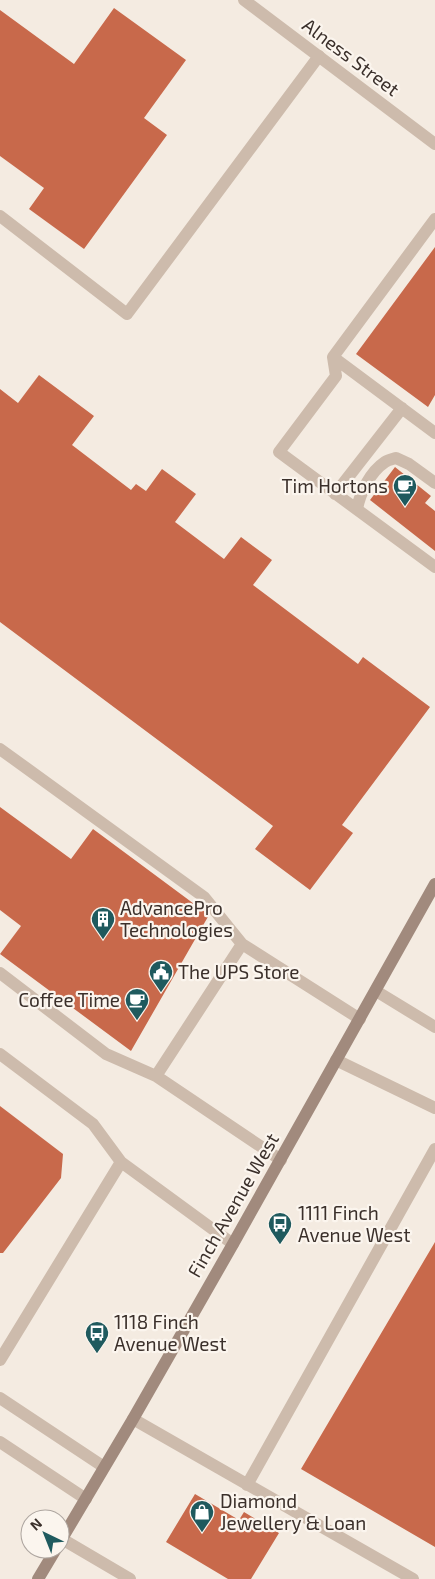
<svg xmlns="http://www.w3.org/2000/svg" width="435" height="1579" viewBox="0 0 435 1579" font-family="'Exo 2',sans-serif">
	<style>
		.building { fill: #c8694b }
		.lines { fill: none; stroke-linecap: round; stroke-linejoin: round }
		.lane { stroke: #cdbbac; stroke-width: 12 }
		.street { stroke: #cdbbac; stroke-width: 12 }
		.secondary { stroke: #a18a7d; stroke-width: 12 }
		.labels { text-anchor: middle; stroke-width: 4.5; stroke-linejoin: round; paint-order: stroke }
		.street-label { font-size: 19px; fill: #3b302b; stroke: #fbf5ee }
		.poi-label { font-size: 19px; fill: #3b302b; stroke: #fbf5ee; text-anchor: start }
	</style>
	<rect width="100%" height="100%" fill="#f4ebe1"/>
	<!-- building -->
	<path class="building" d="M 114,8 L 186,60 L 144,118 L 167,135 L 84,249 L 29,209 L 44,188 L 0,156 L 0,10 L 74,64 Z
		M 435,247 L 435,395 L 428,407 L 356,354 Z
		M 39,375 L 94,416 L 72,445 L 131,490 L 136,484 L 146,491 L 162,469 L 196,494 L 175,522 L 224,559 L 241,537 L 272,560 L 253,585 L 358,664 L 363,657 L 430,707 L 342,825 L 353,833 L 310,890 L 255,849 L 273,826 L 0,622 L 0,389 L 18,403 Z
		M 395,467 L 431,496 L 425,503 L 435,511 L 435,551 L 370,500 Z
		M 0,807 L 71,859 L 93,829 L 209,915 L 131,1051 L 0,954 L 21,926 L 0,910 Z
		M 0,1106 L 63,1154 L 61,1178 L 3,1253 L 0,1253 Z
		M 435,1242 L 435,1547 L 301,1469 Z
		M 195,1494 L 239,1520 L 244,1512 L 279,1533 L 251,1579 L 228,1579 L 166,1542 Z"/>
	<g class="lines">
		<!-- lane -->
		<path class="lane" d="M 0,216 L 127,314 L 319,56
			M 435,219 L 333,357 L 336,376 L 279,452 L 435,567
			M 333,357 L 435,433
			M 335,494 L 402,408
			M 357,509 C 360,493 370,472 385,462 C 388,460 393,459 396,458 L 409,464 L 435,483
			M 0,749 L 204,897 L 242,944 L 360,1019
			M 0,973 L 106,1054 L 156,1076 L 281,1160
			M 376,991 L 435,1027
			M 0,1054 L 93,1124 L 121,1162
			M 336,1060 L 435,1108
			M 156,1076 L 242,944
			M 0,1360 L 121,1162 L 233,1244
			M 0,1398 L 104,1467
			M 133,1419 L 413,1579
			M 0,1442 L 86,1499
			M 247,1485 L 435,1149
			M 62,1539 L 130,1579"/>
		<!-- street -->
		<path class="street" d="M 244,0 L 435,144"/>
		<!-- secondary -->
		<path class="secondary" d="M 60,1542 L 133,1419 L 233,1244 L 435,884
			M 38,1579 L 56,1549"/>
	</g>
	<!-- icons -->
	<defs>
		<g id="cafe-pin" transform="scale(1.25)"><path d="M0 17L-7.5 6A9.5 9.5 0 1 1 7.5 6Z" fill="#1f5a5e" stroke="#fbf5ee"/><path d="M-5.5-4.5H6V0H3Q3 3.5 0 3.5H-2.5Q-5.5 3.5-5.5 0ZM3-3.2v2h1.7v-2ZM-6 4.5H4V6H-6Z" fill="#fff"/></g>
		<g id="building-pin" transform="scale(1.25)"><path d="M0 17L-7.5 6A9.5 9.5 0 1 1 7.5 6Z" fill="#1f5a5e" stroke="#fbf5ee"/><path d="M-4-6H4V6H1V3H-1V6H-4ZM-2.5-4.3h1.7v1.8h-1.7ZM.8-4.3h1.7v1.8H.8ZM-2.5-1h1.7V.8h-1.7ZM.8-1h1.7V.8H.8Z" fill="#fff"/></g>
		<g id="civic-pin" transform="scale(1.25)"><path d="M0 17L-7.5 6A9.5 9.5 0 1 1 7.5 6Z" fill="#1f5a5e" stroke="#fbf5ee"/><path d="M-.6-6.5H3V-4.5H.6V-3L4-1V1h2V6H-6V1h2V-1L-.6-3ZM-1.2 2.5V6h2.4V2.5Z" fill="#fff"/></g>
		<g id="bus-pin" transform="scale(1.25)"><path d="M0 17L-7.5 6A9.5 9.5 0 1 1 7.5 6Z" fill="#1f5a5e" stroke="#fbf5ee"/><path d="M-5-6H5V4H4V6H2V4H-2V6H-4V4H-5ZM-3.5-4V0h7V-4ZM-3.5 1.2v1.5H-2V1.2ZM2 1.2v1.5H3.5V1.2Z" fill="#fff"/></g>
		<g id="shop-pin" transform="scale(1.25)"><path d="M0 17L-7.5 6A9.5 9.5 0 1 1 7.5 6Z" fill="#1f5a5e" stroke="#fbf5ee"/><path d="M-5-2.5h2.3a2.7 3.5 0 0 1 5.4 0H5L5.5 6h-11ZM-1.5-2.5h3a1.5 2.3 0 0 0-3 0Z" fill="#fff"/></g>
	</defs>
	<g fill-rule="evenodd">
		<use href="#cafe-pin" x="405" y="486"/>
		<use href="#building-pin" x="103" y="919"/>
		<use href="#civic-pin" x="161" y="972"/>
		<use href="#cafe-pin" x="137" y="1000"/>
		<use href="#bus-pin" x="280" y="1224"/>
		<use href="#bus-pin" x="97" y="1333"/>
		<use href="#shop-pin" x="202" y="1512"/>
	</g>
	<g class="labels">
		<!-- street labels -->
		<g class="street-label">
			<text transform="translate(351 57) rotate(37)" y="7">Alness Street</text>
			<text transform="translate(233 1205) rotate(-60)" y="7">Finch Avenue West</text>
		</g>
		<!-- poi labels -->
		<g class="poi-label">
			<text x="388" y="493" text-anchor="end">Tim Hortons</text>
			<text x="120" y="915">AdvancePro<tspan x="120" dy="22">Technologies</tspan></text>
			<text x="178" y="979">The UPS Store</text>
			<text x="120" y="1007" text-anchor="end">Coffee Time</text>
			<text x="298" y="1220">1111 Finch<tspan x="298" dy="22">Avenue West</tspan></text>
			<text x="114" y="1329">1118 Finch<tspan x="114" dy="22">Avenue West</tspan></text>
			<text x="220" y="1508">Diamond<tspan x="220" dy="22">Jewellery &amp; Loan</tspan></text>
		</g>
	</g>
	<!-- north arrow -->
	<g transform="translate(45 1534) rotate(317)"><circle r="24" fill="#fbf5ee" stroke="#aea6a0"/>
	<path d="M0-4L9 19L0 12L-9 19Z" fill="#1f5a5e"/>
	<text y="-8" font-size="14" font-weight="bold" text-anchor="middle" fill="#3b302b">N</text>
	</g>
</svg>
